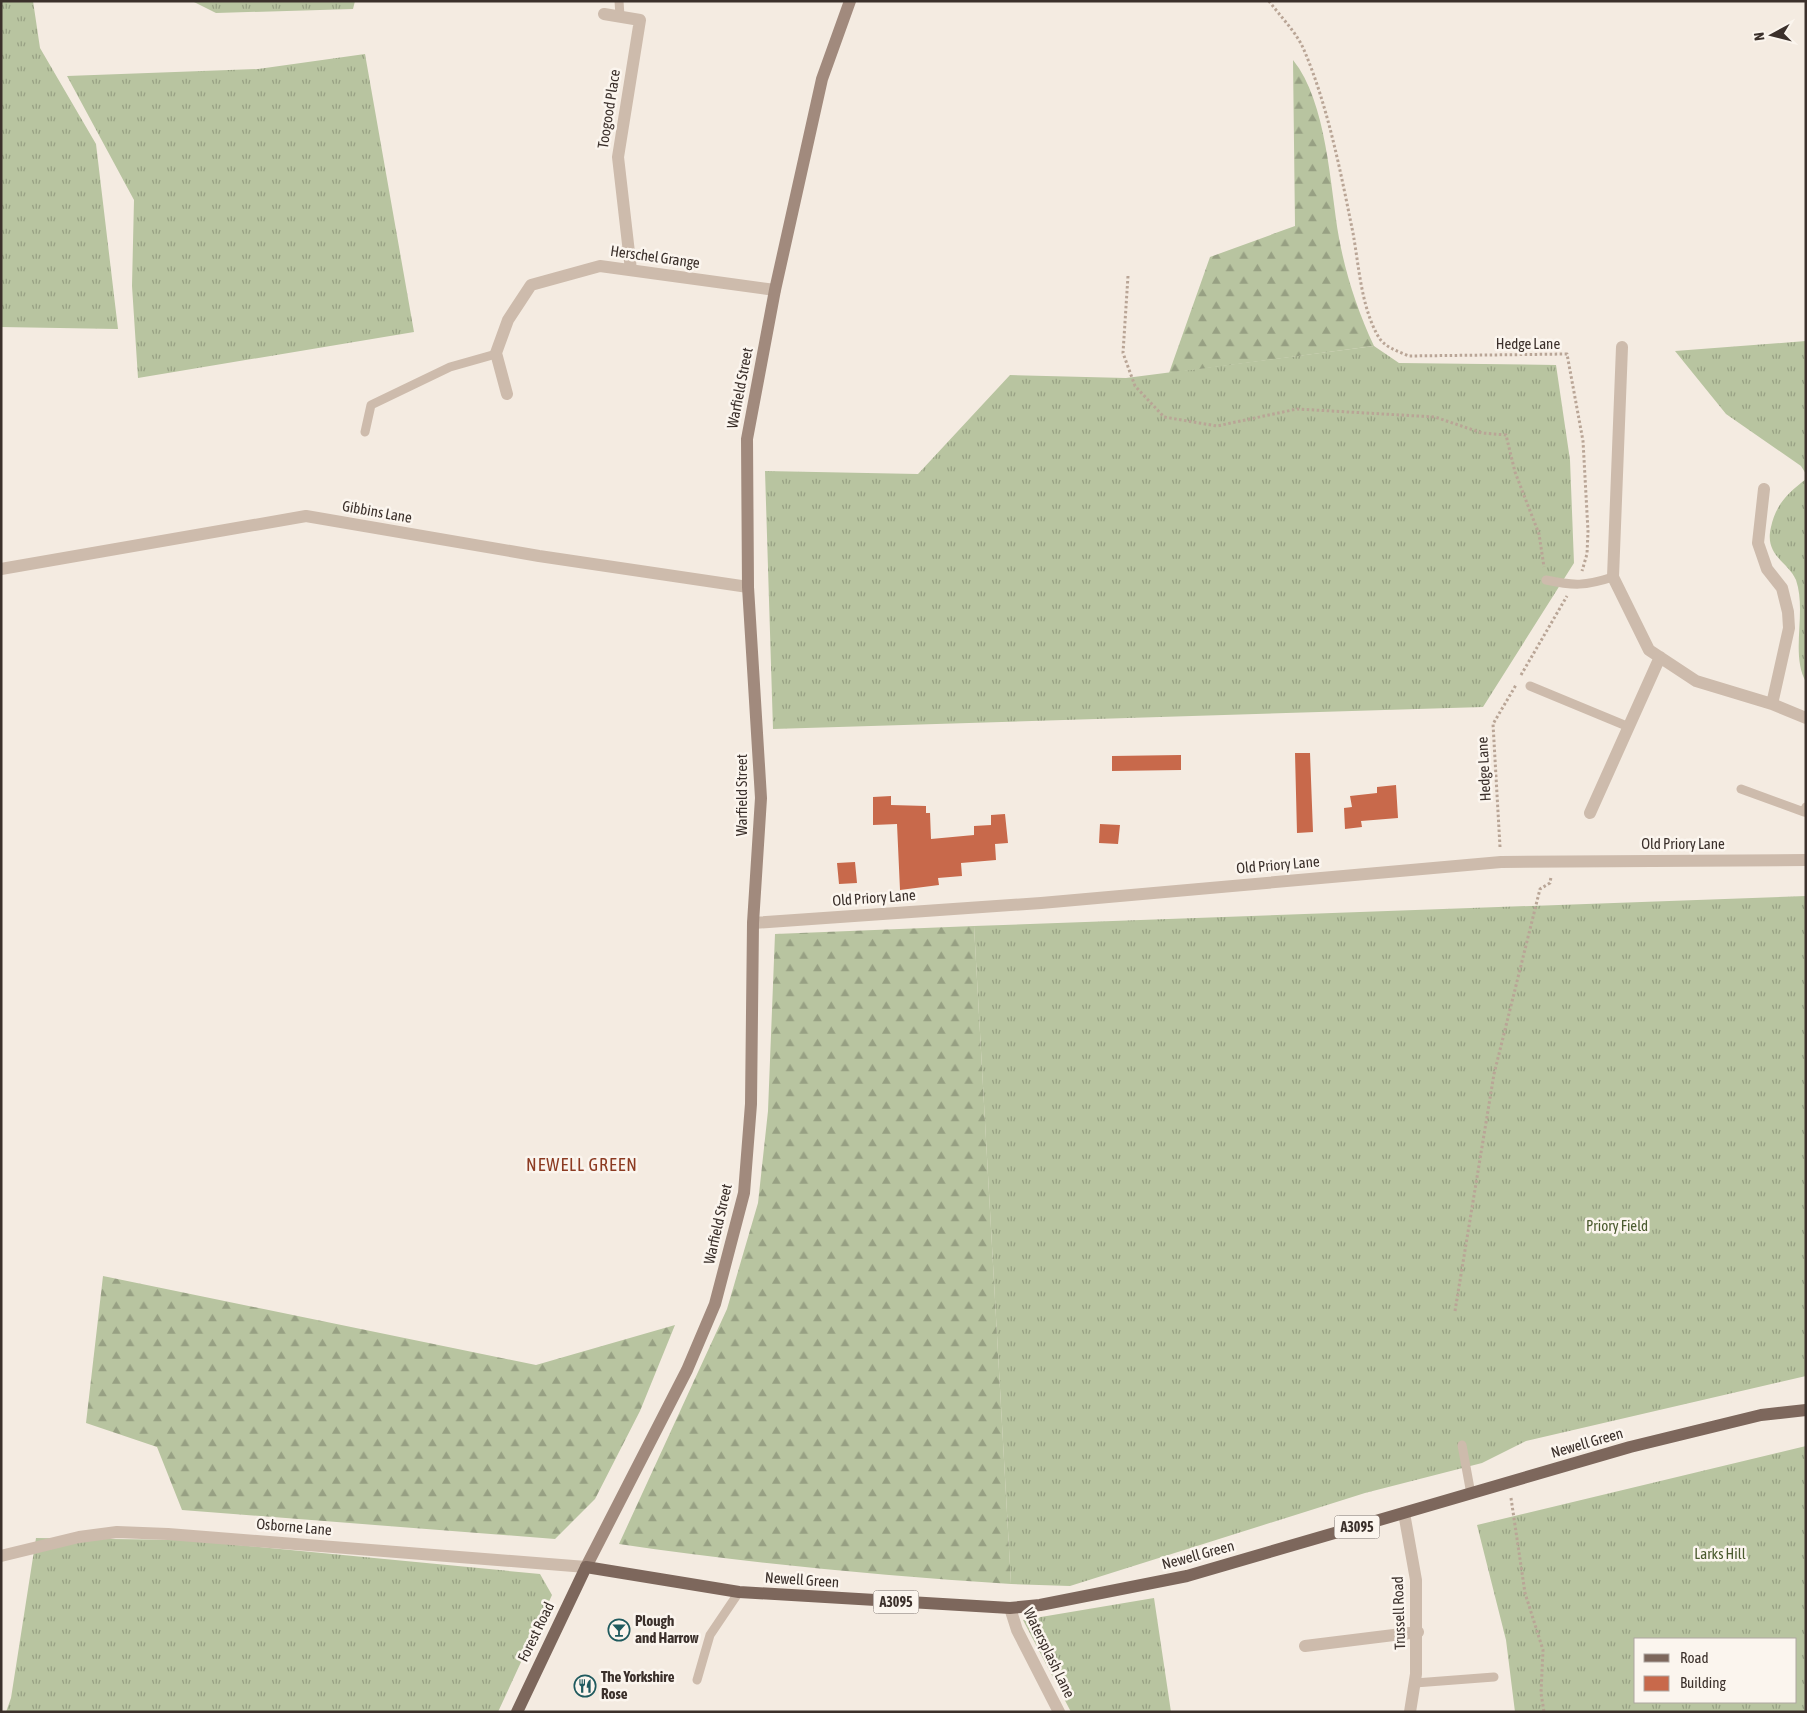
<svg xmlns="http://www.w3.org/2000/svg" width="1807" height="1713" viewBox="0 0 1807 1713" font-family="'Asap Condensed',sans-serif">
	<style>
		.grass { fill: url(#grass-tufts); fill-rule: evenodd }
		.forest { fill: url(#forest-firs) }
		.building { fill: #c8694b }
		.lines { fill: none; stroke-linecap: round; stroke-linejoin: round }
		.path { stroke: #b9a596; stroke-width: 3; stroke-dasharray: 2.5 2.5; stroke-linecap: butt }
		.service { stroke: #cdbbac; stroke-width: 9 }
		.minor { stroke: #cdbbac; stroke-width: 12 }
		.tertiary { stroke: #cdbbac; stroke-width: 12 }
		.secondary { stroke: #a18a7d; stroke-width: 12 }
		.primary { stroke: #7d675c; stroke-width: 12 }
		.labels { text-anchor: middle; stroke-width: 5; stroke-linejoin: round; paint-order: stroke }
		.shield { fill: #fbf5ee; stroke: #756b66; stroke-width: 1 }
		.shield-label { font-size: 14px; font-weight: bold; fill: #3b302b }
		.street-label { font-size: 15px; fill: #3b302b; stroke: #fbf5ee }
		.park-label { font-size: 15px; fill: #4a5a2e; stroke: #fbf5ee }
		.poi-label { font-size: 15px; font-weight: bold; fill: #3b302b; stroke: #fbf5ee; text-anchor: start }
		.quarter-label { font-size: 18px; letter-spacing: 1px; fill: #8c3b22; stroke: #fbf5ee }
	</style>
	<defs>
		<pattern id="grass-tufts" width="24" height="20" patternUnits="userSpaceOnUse" patternTransform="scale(1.25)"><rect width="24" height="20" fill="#b8c4a0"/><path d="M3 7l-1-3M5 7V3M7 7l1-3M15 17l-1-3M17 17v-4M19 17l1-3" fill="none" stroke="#97a083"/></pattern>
		<pattern id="forest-firs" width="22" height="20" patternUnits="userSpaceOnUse" patternTransform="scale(1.25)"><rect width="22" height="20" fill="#b8c4a0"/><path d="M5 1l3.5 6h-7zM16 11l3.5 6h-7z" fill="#97a083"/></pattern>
	</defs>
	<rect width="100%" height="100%" fill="#f4ebe1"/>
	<!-- grass -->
	<path class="grass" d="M 1,1 L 33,1 L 40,48 L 96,144 L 118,329 L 1,327 Z
		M 192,1 L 355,1 L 353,9 L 216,13 Z
		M 365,54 L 414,332 L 138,378 L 132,286 L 134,200 L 67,76 L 258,69 Z
		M 1806,341 L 1806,474 L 1801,466 L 1726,414 L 1675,351 Z
		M 1374,346 L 1399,363 L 1556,365 L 1570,460 L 1574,563 L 1483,707 L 773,729 L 765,471 L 918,474 L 1010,375 L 1126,378 Z
		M 1806,479 L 1806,682 C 1790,654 1807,612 1796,580 C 1788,561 1764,556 1771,527 C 1776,504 1788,493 1806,479 Z
		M 1806,896 L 1806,1376 L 1526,1441 L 1482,1463 L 1365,1493 L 1070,1586 L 1011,1584 L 974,926 Z
		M 1806,1446 L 1806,1712 L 1515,1712 L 1506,1640 L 1477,1525 ZM 1636,1639 L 1796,1639 L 1796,1702 L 1636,1702 Z
		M 36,1538 L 186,1540 L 540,1574 L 552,1595 L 498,1712 L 6,1712 L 11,1698 Z
		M 1154,1598 L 1171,1712 L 1071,1712 L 1023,1620 Z"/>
	<!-- forest -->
	<path class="forest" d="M 1293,60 C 1327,102 1330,186 1339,238 C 1346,276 1358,312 1374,346 L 1169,373 L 1210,257 L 1295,226 Z
		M 974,926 L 1011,1584 C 879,1576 749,1563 619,1544 L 727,1309 L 758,1203 L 768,1111 L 775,934 Z
		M 103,1276 L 536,1365 L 675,1325 L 640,1411 L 595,1499 L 555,1539 L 182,1510 L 157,1447 L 86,1423 Z"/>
	<!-- building -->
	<path class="building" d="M 1295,753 L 1310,753 L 1313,832 L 1297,833 Z
		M 1181,755 L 1181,770 L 1112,771 L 1112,756 Z
		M 1396,785 L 1398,818 L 1361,821 L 1362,827 L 1345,829 L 1344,808 L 1352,807 L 1350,796 L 1377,793 L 1377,787 Z
		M 891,796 L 891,805 L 926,806 L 926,813 L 930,813 L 931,839 L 974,835 L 974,826 L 991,825 L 991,815 L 1005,814 L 1008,843 L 995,844 L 996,860 L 961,863 L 962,876 L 938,878 L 939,885 L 900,890 L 897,824 L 873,825 L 873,797 Z
		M 1100,824 L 1120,825 L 1118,844 L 1099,843 Z
		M 855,862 L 857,883 L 839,884 L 837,863 Z"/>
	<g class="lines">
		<!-- path -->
		<path class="path" d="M 1269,1 C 1280,16 1297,33 1304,50 C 1328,106 1341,174 1353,233 C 1359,266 1361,306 1378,336 C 1384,347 1397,351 1409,356 L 1567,354 L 1583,441 L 1588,531 L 1587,554 L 1582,571
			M 1128,276 L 1123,353 L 1135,386 L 1164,417 L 1217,426 L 1297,409 L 1435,417 L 1482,433 L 1506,435 L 1515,472 L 1539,534 L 1544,567
			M 1521,675 L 1567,596
			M 1500,847 L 1493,724 L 1516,685
			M 1455,1311 L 1494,1074 L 1540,889 L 1550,883 L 1551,877
			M 1511,1498 L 1525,1593 L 1543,1650 L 1541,1693 L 1544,1712"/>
		<!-- service -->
		<path class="service" d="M 619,1 L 620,16
			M 365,432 L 371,405 L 450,367 L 496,354
			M 1546,580 C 1574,586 1585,586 1613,577
			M 1530,686 L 1629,727
			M 1741,789 L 1804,812 L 1806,807
			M 1462,1445 L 1471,1494
			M 697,1680 L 710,1635 L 739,1592
			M 1415,1683 L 1494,1677"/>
		<!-- minor -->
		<path class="minor" d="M 604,14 L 640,20 L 618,157 L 631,270
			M 1622,347 L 1613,577 L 1649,650 L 1696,681 L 1772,704 L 1806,718
			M 507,394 L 496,353 L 508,320 L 531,285 L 600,266 L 775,290
			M 1764,489 L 1758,543 L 1767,569 L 1782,588 L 1788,612 L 1789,628 L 1772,704
			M 1,569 L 306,516 L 539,556 L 748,587
			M 1590,813 L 1660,657
			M 753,923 L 1041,903 L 1501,862 L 1806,860
			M 1404,1513 L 1416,1580 L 1416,1674 L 1410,1712
			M 1010,1608 L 1017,1630 L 1059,1712
			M 1305,1646 L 1418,1632"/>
		<!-- tertiary -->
		<path class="tertiary" d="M 1,1556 L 79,1537 L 117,1532 L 168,1534 L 586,1567"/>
		<!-- secondary -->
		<path class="secondary" d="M 586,1567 L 687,1370 L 715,1304 L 744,1193 L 751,1104 L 753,923 L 761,798 L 748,587 L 747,439 L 775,290 L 822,79 L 850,1"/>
		<!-- primary -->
		<path class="primary" d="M 517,1712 L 586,1567 L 739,1592 L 1010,1608 L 1040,1605 L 1187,1576 L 1630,1447 L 1761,1415 L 1806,1410"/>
	</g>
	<!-- icons -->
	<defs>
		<g id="bar-ring" transform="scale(1.125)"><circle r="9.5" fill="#fbf5ee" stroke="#1f5a5e" stroke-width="1.5"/><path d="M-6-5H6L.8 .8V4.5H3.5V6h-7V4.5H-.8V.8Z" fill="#1f5a5e"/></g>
		<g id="restaurant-ring" transform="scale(1.125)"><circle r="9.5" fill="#fbf5ee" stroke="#1f5a5e" stroke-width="1.5"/><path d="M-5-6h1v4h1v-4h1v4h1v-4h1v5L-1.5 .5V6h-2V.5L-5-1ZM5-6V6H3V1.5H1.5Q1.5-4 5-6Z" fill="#1f5a5e"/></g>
	</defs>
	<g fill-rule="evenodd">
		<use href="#bar-ring" x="619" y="1630"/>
		<use href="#restaurant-ring" x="585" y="1686"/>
	</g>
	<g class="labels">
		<!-- shield labels -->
		<g class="shield">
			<rect x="1334.5" y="1515.5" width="45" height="23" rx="4"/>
			<rect x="873.5" y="1590.5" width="45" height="23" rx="4"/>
		</g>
		<g class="shield-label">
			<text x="1357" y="1532">A3095</text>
			<text x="896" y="1607">A3095</text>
		</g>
		<!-- street labels -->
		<g class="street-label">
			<text transform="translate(609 109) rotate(-81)" y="5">Toogood Place</text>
			<text transform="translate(655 257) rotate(8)" y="5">Herschel Grange</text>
			<text x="1528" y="349">Hedge Lane</text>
			<text transform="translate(740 388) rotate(-79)" y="5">Warfield Street</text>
			<text transform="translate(377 512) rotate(10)" y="5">Gibbins Lane</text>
			<text transform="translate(1484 769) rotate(-93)" y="5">Hedge Lane</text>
			<text transform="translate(742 795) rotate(-90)" y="5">Warfield Street</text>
			<text x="1683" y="849">Old Priory Lane</text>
			<text transform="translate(1278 865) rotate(-5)" y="5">Old Priory Lane</text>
			<text transform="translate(874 898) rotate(-4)" y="5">Old Priory Lane</text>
			<text transform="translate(718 1224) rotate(-77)" y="5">Warfield Street</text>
			<text transform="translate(1587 1443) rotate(-16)" y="5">Newell Green</text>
			<text transform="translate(294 1527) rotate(5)" y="5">Osborne Lane</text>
			<text transform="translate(1198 1555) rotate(-15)" y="5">Newell Green</text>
			<text transform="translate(802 1580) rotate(4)" y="5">Newell Green</text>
			<text transform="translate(1399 1613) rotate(-92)" y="5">Trussell Road</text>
			<text transform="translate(536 1632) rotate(-64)" y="5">Forest Road</text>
			<text transform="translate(1049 1653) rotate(64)" y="5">Watersplash Lane</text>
		</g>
		<!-- park labels -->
		<g class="park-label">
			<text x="1617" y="1231">Priory Field</text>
			<text x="1720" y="1559">Larks Hill</text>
		</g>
		<!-- poi labels -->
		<g class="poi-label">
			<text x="635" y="1626">Plough<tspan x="635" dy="17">and Harrow</tspan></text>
			<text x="601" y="1682">The Yorkshire<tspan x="601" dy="17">Rose</tspan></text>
		</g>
		<!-- quarter labels -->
		<g class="quarter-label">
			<text x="582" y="1171">NEWELL GREEN</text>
		</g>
	</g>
	<!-- border -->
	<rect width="1807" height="1713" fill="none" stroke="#3b302b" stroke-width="5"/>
	<!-- legend -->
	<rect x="1634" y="1638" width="162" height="65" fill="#fbf5ee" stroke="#aea6a0"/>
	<rect x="1644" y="1654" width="25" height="8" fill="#7d675c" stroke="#aea6a0"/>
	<text x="1680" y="1663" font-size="15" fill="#3b302b">Road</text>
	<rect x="1644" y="1676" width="25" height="15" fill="#c8694b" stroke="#aea6a0"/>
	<text x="1680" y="1688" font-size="15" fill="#3b302b">Building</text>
	<!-- north arrow -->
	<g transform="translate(1772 35) rotate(263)" stroke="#fbf5ee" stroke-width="4" paint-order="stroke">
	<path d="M0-4L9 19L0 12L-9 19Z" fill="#3b302b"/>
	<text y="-8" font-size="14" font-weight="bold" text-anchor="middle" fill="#3b302b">N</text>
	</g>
</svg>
